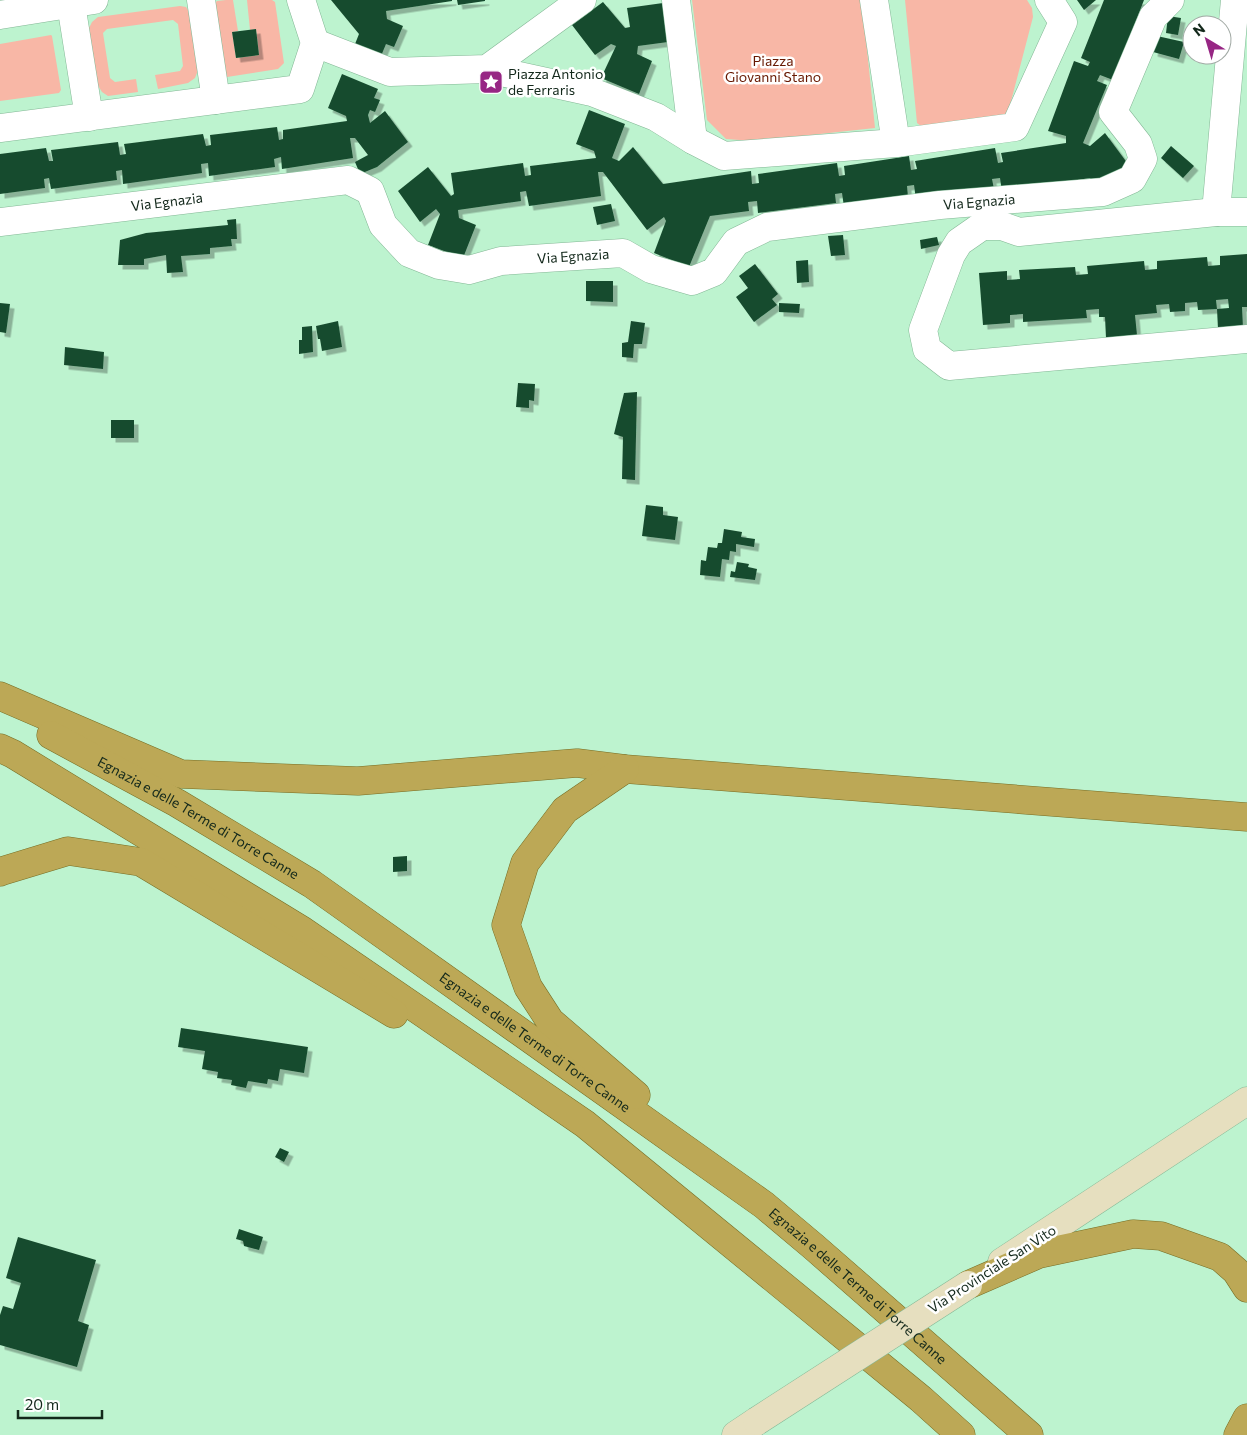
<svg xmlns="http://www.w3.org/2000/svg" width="1247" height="1435" viewBox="0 0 1247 1435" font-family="Commissioner,sans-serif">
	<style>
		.green { fill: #f8b7a6 }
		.building { fill: #184b2f; filter: url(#shadow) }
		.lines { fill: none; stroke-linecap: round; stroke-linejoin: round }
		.minor-casing { stroke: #83b795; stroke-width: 29 }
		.secondary-casing { stroke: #83b795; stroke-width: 29 }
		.trunk-casing { stroke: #766e25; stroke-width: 29 }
		.minor { stroke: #fff; stroke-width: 28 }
		.secondary { stroke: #e6dfbf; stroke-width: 28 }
		.trunk { stroke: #bca856; stroke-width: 28 }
		.secondary-bridge-casing { stroke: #83b795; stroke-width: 29; stroke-linecap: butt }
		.secondary-bridge { stroke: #e6dfbf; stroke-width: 28 }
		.labels { text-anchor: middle; stroke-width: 5; stroke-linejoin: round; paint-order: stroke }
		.park-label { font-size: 14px; fill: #671801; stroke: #fff }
		.poi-label { font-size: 14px; fill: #13281b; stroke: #fff; text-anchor: start }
		.street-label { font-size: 14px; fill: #13281b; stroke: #fff }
	</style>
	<defs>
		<filter id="shadow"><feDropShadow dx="4.5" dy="4.5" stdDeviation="0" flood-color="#0004"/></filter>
	</defs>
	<rect width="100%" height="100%" fill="#bdf3cf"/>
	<!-- green -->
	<path class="green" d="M 226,0 L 233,0 L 238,31 L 232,32 L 236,58 L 259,55 L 256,29 L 250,30 L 247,0 L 272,0 L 275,2 L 284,63 L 278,69 L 227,77 L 222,73 L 211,7 L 217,1 Z
		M 692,0 L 862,0 L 875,128 L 754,141 L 726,139 L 707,120 Z
		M 905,0 L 1027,0 L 1032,8 L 1033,17 L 1009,109 L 1002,118 L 925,129 L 917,123 Z
		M 180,6 L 186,7 L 190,13 L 198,70 L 195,78 L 188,83 L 158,89 L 155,75 L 180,71 L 183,66 L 178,24 L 173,20 L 107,29 L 103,33 L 110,78 L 115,82 L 136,79 L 138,92 L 108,96 L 102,92 L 97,84 L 89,28 L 92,22 L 98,17 Z
		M 51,35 L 52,36 L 61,90 L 59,93 L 0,101 L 0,44 Z"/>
	<!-- building -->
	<path class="building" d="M 331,0 L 452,0 L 452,1 L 386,11 L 387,19 L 403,26 L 394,47 L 386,44 L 381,56 L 355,44 L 359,34 Z
		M 457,0 L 485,0 L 485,1 L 458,5 Z
		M 1077,0 L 1096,0 L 1084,10 Z
		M 1104,0 L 1144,0 L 1113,80 L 1100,75 L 1097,81 L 1107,85 L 1083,143 L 1090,146 L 1105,133 L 1128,164 L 1097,187 L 1090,178 L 1002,192 L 1000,178 L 992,179 L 994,189 L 916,200 L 914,185 L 907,186 L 908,197 L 844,207 L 842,193 L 835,194 L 836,203 L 758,213 L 757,201 L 748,202 L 749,211 L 710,216 L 689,267 L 654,253 L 666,221 L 664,217 L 647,230 L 603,172 L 598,172 L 601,196 L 529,206 L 526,191 L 520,192 L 521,201 L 458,210 L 459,218 L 476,225 L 463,258 L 428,245 L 440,214 L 436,209 L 420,222 L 398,191 L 428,167 L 451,196 L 454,194 L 451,173 L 523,163 L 525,176 L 531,175 L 530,166 L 596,158 L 594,151 L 576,144 L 589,110 L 625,124 L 612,158 L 619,161 L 633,147 L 663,184 L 751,171 L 752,184 L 759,183 L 758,174 L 837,163 L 839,176 L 845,175 L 844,166 L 909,156 L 911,170 L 917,169 L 915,161 L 995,148 L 998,163 L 1003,162 L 1001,153 L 1066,143 L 1066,136 L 1048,131 L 1074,61 L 1088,66 L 1090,62 L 1081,58 Z
		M 603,2 L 625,28 L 630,27 L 627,8 L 663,3 L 668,42 L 638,46 L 637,54 L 652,61 L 639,94 L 601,78 L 616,46 L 611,44 L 595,55 L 572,25 Z
		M 1168,16 L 1181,18 L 1178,35 L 1166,33 Z
		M 256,29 L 259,55 L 236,58 L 232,32 Z
		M 1157,36 L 1184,42 L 1179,59 L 1153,52 Z
		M 342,74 L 378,89 L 374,98 L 380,100 L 375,112 L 370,110 L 368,115 L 370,123 L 385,111 L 408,142 L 377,167 L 360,174 L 355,162 L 368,155 L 355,138 L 350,138 L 353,158 L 282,169 L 281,157 L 274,159 L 275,167 L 209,176 L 208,163 L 201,164 L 202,173 L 123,184 L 122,170 L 116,171 L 117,180 L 51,189 L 49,178 L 44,179 L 45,188 L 0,194 L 0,154 L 46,148 L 49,161 L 53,161 L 51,150 L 118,142 L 120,155 L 126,154 L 124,144 L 203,134 L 206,146 L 211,145 L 210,135 L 277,127 L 279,140 L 283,139 L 283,130 L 347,121 L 346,116 L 328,108 Z
		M 1171,146 L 1194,166 L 1183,178 L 1161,158 Z
		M 611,204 L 615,221 L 597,225 L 593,207 Z
		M 236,219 L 237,239 L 231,239 L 232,246 L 210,248 L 210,254 L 181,256 L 183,272 L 167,273 L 166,255 L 144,259 L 144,265 L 118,265 L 120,240 L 146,233 L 228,225 L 227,220 Z
		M 843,235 L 845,255 L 831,256 L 828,236 Z
		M 937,237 L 939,245 L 921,249 L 920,240 Z
		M 1247,254 L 1247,307 L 1242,307 L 1243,328 L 1218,329 L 1217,309 L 1229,308 L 1228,299 L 1216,300 L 1217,309 L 1198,310 L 1197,302 L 1185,303 L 1185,311 L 1170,312 L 1169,304 L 1156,305 L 1157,313 L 1135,315 L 1137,335 L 1106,338 L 1105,317 L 1099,317 L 1099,309 L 1086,310 L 1087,318 L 1023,322 L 1023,314 L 1010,315 L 1010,323 L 983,325 L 979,273 L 1007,271 L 1007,280 L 1020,279 L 1019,270 L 1075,267 L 1076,275 L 1088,274 L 1087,266 L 1144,261 L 1145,270 L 1157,269 L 1157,261 L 1207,257 L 1208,266 L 1220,265 L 1220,256 Z
		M 808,260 L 809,282 L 797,283 L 796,261 Z
		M 755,264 L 778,294 L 772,299 L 777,305 L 754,322 L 736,297 L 748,288 L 739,276 Z
		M 586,281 L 613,281 L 613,302 L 586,301 Z
		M 0,303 L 10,304 L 6,333 L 0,332 Z
		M 779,303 L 800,304 L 799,313 L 779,312 Z
		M 338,321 L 342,347 L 322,351 L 320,339 L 318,339 L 316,326 Z
		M 631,321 L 645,323 L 642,344 L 634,344 L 633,358 L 622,357 L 622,343 L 628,342 Z
		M 312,326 L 313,352 L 299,354 L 299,340 L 302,340 L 302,327 Z
		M 65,347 L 104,352 L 103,369 L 64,365 Z
		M 518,383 L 535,384 L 534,401 L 529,400 L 529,408 L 516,407 Z
		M 637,392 L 635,480 L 622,479 L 623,437 L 614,434 L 624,393 Z
		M 111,420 L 134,420 L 134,438 L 111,438 Z
		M 646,505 L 663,507 L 663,515 L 678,517 L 675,540 L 642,536 Z
		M 724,529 L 742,532 L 741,537 L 755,539 L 754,547 L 736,544 L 736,552 L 730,551 L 729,560 L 722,559 L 720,577 L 700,575 L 701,560 L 706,561 L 708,547 L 717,548 L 718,543 L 722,543 Z
		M 737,562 L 749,564 L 748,567 L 757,569 L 755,580 L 730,577 L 731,571 L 735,572 Z
		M 407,856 L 407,871 L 393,872 L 393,857 Z
		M 181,1028 L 308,1047 L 304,1073 L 280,1069 L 278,1081 L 268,1079 L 267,1084 L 248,1081 L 246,1088 L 231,1085 L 232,1080 L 217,1078 L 218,1072 L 202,1069 L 205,1051 L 178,1047 Z
		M 280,1148 L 289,1152 L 284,1162 L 275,1157 Z
		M 239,1229 L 263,1237 L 259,1250 L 244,1246 L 243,1241 L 236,1239 Z
		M 18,1237 L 96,1260 L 78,1321 L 89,1325 L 77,1367 L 0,1345 L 0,1315 L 3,1306 L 13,1309 L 21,1283 L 6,1278 Z"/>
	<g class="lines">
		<!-- minor casing -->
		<g class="minor-casing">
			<g id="minor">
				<path d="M 201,0 L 216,100"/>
				<path d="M 676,0 L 693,140"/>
				<path d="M 874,0 L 896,143"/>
				<path d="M 71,4 L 89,117"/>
				<path d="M 0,15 L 94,0"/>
				<path d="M 315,43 L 390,72 L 487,69 L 582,0"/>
				<path d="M 487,69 L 592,92 L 656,117 L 693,140 L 724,156 L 896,143 L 1015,127 L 1063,22 L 1049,0"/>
				<path d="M 0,128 L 300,89 L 315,43 L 301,0"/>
				<path d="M 1216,212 L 1235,0"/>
				<path d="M 1247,212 L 1216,212 L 1019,232 L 1002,226 L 982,226 L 959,242 L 951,255 L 923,330 L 927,349 L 949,366 L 1247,339"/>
				<path id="s1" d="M 0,222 L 348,180 L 370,191 L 383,225 L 409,253 L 439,265 L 469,270 L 501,261 L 623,253 L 651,269 L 692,281 L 714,272 L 736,242 L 767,227 L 940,205 L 1103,192 L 1132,179 L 1143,159 L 1138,144 L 1113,112 L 1153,17 L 1170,0"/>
			</g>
		</g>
		<!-- secondary casing -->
		<g class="secondary-casing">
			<path id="secondary" d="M 1002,1262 L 1247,1101
				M 736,1435 L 757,1421"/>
		</g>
		<!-- trunk casing -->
		<g class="trunk-casing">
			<g id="trunk">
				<path d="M 0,696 L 181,774 L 358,781 L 577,763 L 625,769 L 1247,817"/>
				<path id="s2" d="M 51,735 L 177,803 L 312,884 L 764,1205 L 814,1247 L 1029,1435"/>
				<path d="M 0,748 L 13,754 L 303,931 L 585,1124 L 921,1399 L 961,1435"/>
				<path d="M 625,769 L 565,810 L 525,863 L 506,925 L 528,987 L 550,1021 L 636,1095"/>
				<path d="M 0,872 L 2,871 L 68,851 L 141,862 L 394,1014"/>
				<path d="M 968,1285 L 1039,1254 L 1133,1234 L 1161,1236 L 1220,1257 L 1236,1271 L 1247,1288"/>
				<path d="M 1238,1435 L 1247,1418"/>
			</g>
		</g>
		<!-- minor -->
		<use href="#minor" class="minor"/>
		<!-- secondary -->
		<use href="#secondary" class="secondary"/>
		<!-- trunk -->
		<use href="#trunk" class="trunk"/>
		<!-- secondary-bridge casing -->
		<g class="secondary-bridge-casing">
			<path id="secondary-bridge" d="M 757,1421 L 968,1285"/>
		</g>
		<!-- secondary-bridge -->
		<use href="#secondary-bridge" class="secondary-bridge"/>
	</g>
	<!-- icons -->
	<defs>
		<g id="sight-square" transform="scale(1.25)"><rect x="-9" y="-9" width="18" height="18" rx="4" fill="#972684" stroke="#fff"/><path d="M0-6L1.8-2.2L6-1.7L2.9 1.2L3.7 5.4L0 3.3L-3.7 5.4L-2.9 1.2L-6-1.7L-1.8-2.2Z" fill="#fff"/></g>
	</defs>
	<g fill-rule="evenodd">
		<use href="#sight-square" x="491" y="82"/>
	</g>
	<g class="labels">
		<!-- park labels -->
		<g class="park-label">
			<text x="773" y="66">Piazza<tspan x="773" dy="16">Giovanni Stano</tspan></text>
		</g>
		<!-- poi labels -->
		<g class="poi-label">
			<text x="508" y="79">Piazza Antonio<tspan x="508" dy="16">de Ferraris</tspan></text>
		</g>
		<!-- street labels -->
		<g class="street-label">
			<text dy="5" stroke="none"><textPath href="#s1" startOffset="168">Via Egnazia</textPath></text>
			<text dy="5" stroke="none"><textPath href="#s1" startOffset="1052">Via Egnazia</textPath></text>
			<text dy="5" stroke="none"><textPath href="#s1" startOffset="618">Via Egnazia</textPath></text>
			<text dy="5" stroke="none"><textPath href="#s2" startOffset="169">Egnazia e delle Terme di Torre Canne</textPath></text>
			<text dy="5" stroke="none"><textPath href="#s2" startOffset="574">Egnazia e delle Terme di Torre Canne</textPath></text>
			<text transform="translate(992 1269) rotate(-33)" y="5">Via Provinciale San Vito</text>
			<text dy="5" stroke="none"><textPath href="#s2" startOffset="979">Egnazia e delle Terme di Torre Canne</textPath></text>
		</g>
	</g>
	<!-- north arrow -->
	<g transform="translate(1207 40) rotate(322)"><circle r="24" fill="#ffffff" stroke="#a1a9a4"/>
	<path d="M0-4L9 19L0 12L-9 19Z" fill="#972684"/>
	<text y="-8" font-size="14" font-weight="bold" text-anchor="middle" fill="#13281b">N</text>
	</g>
	<!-- scale -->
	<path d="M18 1410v8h84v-8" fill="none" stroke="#13281b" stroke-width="2.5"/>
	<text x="25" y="1410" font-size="15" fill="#13281b" stroke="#ffffff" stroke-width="4" paint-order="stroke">20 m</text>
</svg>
